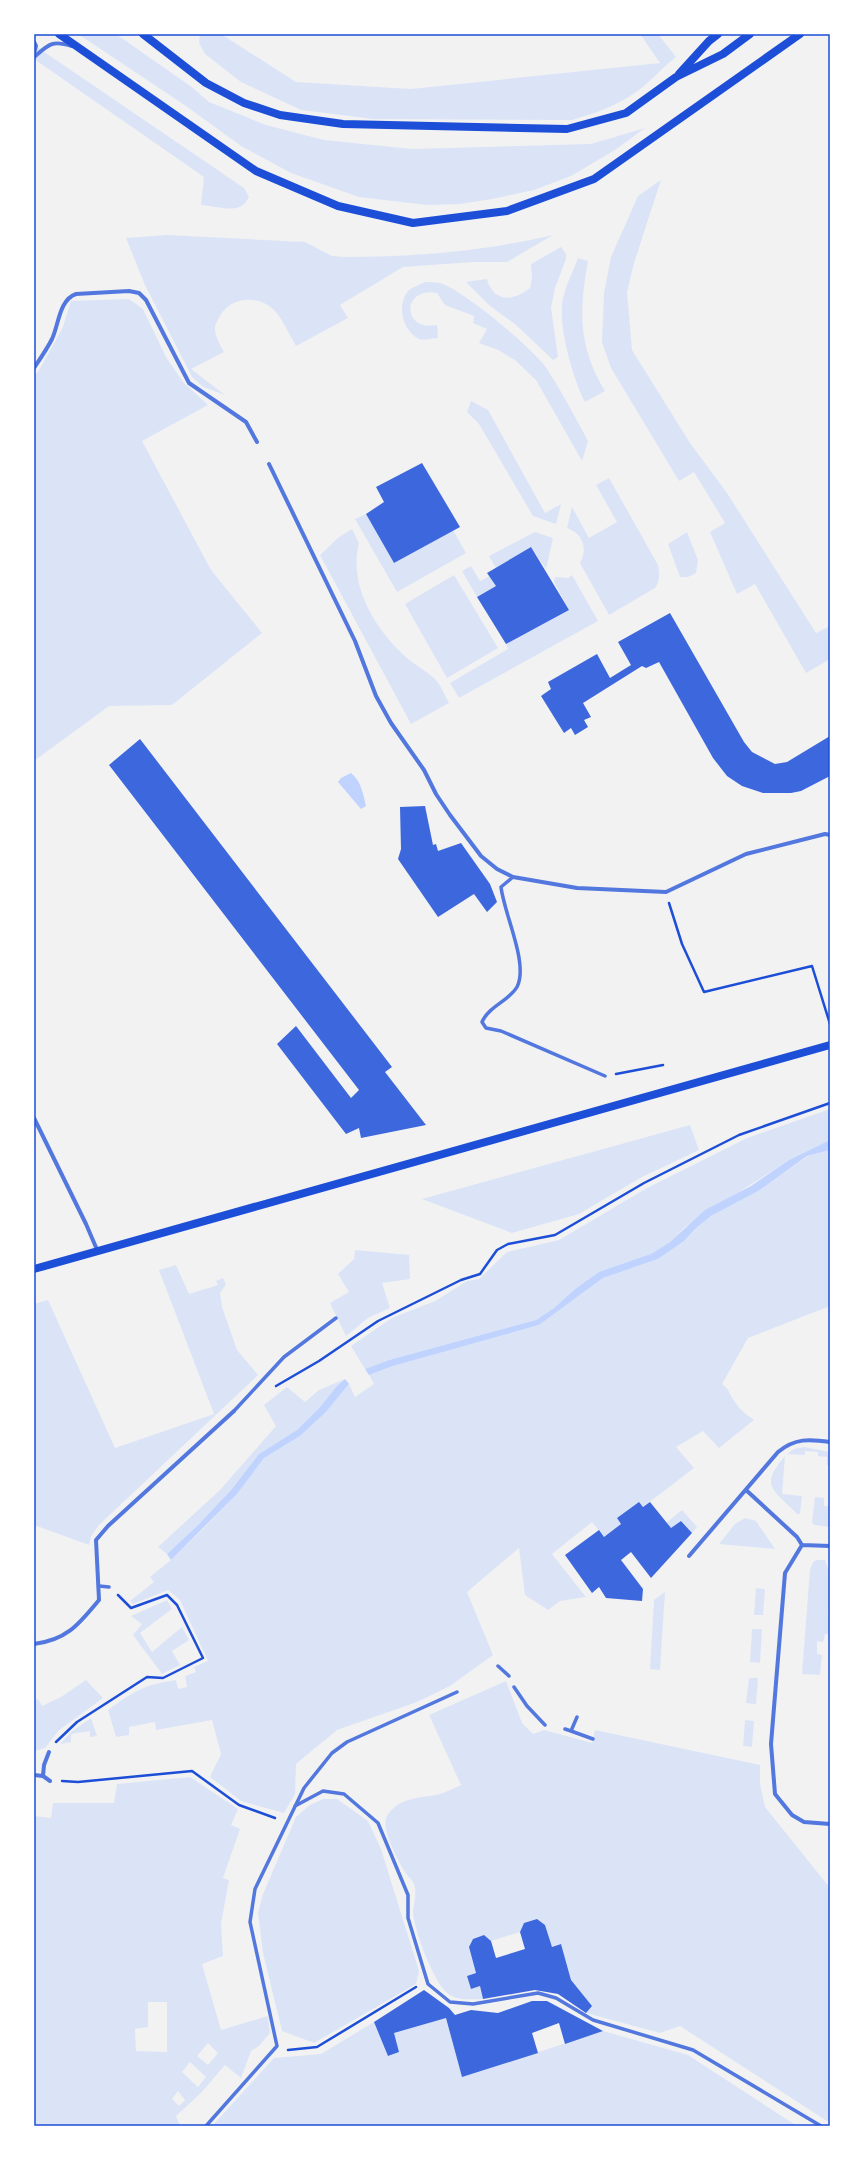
<svg xmlns="http://www.w3.org/2000/svg" width="864" height="2160" viewBox="0 0 864 2160" font-family="'Times New Roman',serif">
	<style>
		.green { fill: #dbe4f7; fill-rule: evenodd }
		.water { fill: #bfd3fe }
		.building { fill: #3d67dc }
		.lines { fill: none; stroke-linecap: round; stroke-linejoin: round }
		.path { stroke: #1d4ed8; stroke-width: 2.5 }
		.pedestrian { stroke: #5277de; stroke-width: 3.5 }
		.minor { stroke: #5277de; stroke-width: 4 }
		.secondary { stroke: #1d4ed8; stroke-width: 8 }
		.neatline { fill: none; stroke: #1d4ed8; stroke-width: 1.5 }
	</style>
	<rect width="100%" height="100%" fill="#f2f2f2"/>
	<!-- green -->
	<path class="green" d="M 78,34 L 116,34 L 193,88 L 209,102 L 266,125 L 324,140 L 412,149 L 591,144 L 645,128 L 615,150 L 571,176 L 534,190 L 492,199 L 460,204 L 427,205 L 359,197 L 291,173 L 241,146 L 186,106 Z
		M 200,34 L 221,34 L 296,82 L 411,89 L 660,63 L 640,34 L 658,34 L 676,57 C 663,67 652,80 639,90 C 619,105 596,113 572,120 L 374,119 L 301,110 L 241,82 L 205,54 L 199,43 Z
		M 34,45 L 244,188 L 249,197 C 241,216 218,206 201,205 L 204,177 L 34,59 Z
		M 661,180 L 634,263 L 627,292 L 632,350 L 690,443 L 727,493 L 816,633 L 830,626 L 830,659 L 806,673 L 755,584 L 737,594 L 710,532 L 725,523 L 694,472 L 679,481 L 611,368 L 602,342 L 604,293 L 611,257 L 638,196 Z
		M 167,235 L 305,242 L 332,256 L 345,257 C 416,257 484,251 553,235 L 507,262 L 473,262 L 403,267 L 340,305 L 348,318 L 296,346 C 290,336 281,316 273,309 C 257,295 233,297 221,314 C 219,318 215,324 215,328 C 215,337 220,344 224,352 L 191,369 L 225,395 L 203,387 L 192,377 L 145,285 L 126,238 Z
		M 561,247 L 566,254 L 566,259 L 555,288 L 551,308 L 558,357 L 553,360 L 515,324 L 490,306 L 466,282 L 487,279 C 493,302 513,302 530,288 L 532,279 L 531,264 Z
		M 578,258 L 588,261 C 579,311 578,347 605,391 L 585,402 C 573,379 557,324 563,298 C 566,285 573,271 578,258 Z
		M 425,282 C 429,282 435,282 440,283 C 462,289 534,349 547,369 C 562,392 575,417 588,441 L 582,461 L 536,380 L 515,360 L 498,350 L 479,343 L 487,329 L 473,323 L 474,316 L 445,305 L 437,293 C 402,286 401,332 437,325 L 438,338 C 432,338 424,341 419,339 C 403,331 396,306 408,291 C 412,287 420,285 425,282 Z
		M 129,299 L 143,309 L 166,357 L 183,382 L 208,405 L 142,441 L 211,570 L 262,633 L 172,705 L 109,706 L 34,761 L 34,376 L 38,372 L 63,327 L 71,301 Z
		M 471,401 L 488,410 L 545,513 L 561,504 L 556,524 L 533,516 L 479,424 L 467,412 Z
		M 609,478 L 658,565 C 660,573 660,581 655,588 L 609,615 L 580,563 C 588,548 583,534 567,528 L 572,507 L 589,538 L 617,522 L 596,485 Z
		M 366,514 L 394,563 L 453,530 L 466,553 L 397,592 L 355,519 Z
		M 352,529 L 359,543 C 348,585 375,629 406,657 C 415,665 426,671 435,679 C 441,685 445,696 449,703 L 411,724 L 320,555 L 339,537 Z
		M 535,532 L 553,538 L 546,569 L 531,547 L 496,568 L 489,556 Z
		M 687,532 L 698,560 L 696,573 L 688,577 L 680,577 L 668,544 Z
		M 471,566 L 480,581 L 490,576 L 496,586 L 477,597 L 462,571 Z
		M 454,575 L 498,648 L 447,678 L 405,604 Z
		M 572,575 L 598,621 L 459,698 L 450,683 L 508,649 L 506,644 L 569,610 L 554,582 L 555,577 L 568,578 Z
		M 830,1109 L 830,1140 L 789,1160 L 685,1227 L 670,1242 L 651,1254 L 574,1290 L 554,1308 L 536,1320 L 389,1360 L 365,1369 L 351,1346 L 392,1318 L 435,1301 L 467,1281 L 479,1279 L 507,1252 L 559,1240 L 647,1188 L 747,1138 Z
		M 690,1125 L 699,1150 L 642,1177 L 579,1214 L 512,1233 L 422,1199 Z
		M 830,1150 L 830,1306 L 748,1338 L 722,1384 C 730,1389 729,1395 735,1402 C 740,1410 747,1415 754,1420 L 719,1448 L 703,1431 L 676,1447 L 694,1468 L 643,1507 L 639,1503 L 617,1518 L 621,1524 L 604,1537 L 592,1522 L 552,1554 L 586,1597 L 560,1601 L 548,1610 L 525,1595 L 519,1548 L 467,1592 L 493,1655 L 450,1686 L 417,1702 L 337,1730 L 296,1764 L 295,1794 L 284,1813 L 241,1801 L 210,1777 L 221,1754 L 212,1720 L 156,1730 L 155,1722 L 129,1727 L 129,1735 L 116,1737 L 108,1710 C 135,1691 142,1685 176,1680 L 178,1689 L 187,1687 L 185,1676 L 196,1672 L 194,1667 L 208,1661 L 180,1600 L 168,1590 L 133,1604 L 130,1601 L 154,1582 L 150,1577 L 171,1560 L 202,1530 L 237,1494 L 264,1458 L 300,1436 L 326,1412 L 349,1384 L 355,1397 L 374,1384 L 369,1375 L 393,1366 L 539,1325 L 603,1278 L 658,1259 L 684,1241 L 695,1229 L 711,1216 L 760,1190 L 808,1156 Z
		M 355,1250 L 409,1255 L 410,1279 L 382,1283 L 390,1308 L 368,1318 L 346,1336 L 330,1303 L 349,1292 L 338,1274 L 354,1259 Z
		M 176,1265 L 189,1294 L 218,1285 L 216,1281 L 223,1278 L 226,1284 L 220,1293 L 222,1307 L 237,1350 L 258,1375 L 98,1526 L 91,1537 L 89,1545 L 34,1525 L 34,1304 L 48,1300 L 115,1448 L 214,1414 L 159,1270 Z
		M 345,1379 L 336,1387 L 321,1406 L 297,1430 L 259,1454 L 231,1490 L 198,1525 L 167,1554 L 158,1547 L 220,1490 L 276,1426 L 264,1405 L 287,1387 L 305,1402 L 319,1390 Z
		M 804,1447 L 830,1452 L 830,1466 L 827,1465 L 827,1457 L 818,1456 L 818,1452 L 805,1451 L 805,1455 L 787,1454 L 794,1449 Z
		M 785,1456 L 782,1494 L 802,1496 L 800,1514 L 797,1514 C 773,1489 759,1487 785,1456 Z
		M 815,1497 L 824,1498 L 824,1506 L 830,1506 L 830,1527 L 814,1525 L 812,1523 Z
		M 682,1510 L 697,1527 L 692,1533 L 681,1521 L 671,1528 L 666,1523 Z
		M 745,1518 L 756,1521 L 775,1549 L 719,1544 L 735,1524 Z
		M 818,1560 L 825,1560 L 828,1569 L 830,1570 L 830,1599 L 828,1614 L 830,1614 L 830,1634 L 825,1634 L 823,1642 L 817,1641 L 817,1654 L 822,1655 L 820,1675 L 802,1674 L 810,1569 L 814,1561 Z
		M 756,1588 L 765,1589 L 763,1615 L 754,1615 Z
		M 665,1592 L 660,1670 L 650,1669 L 654,1600 Z
		M 167,1600 L 172,1609 L 140,1633 L 152,1652 L 182,1627 L 189,1640 L 172,1651 L 180,1665 L 162,1674 L 133,1635 L 142,1624 L 131,1616 Z
		M 752,1629 L 762,1629 L 760,1663 L 750,1662 Z
		M 749,1678 L 758,1678 L 756,1704 L 746,1703 Z
		M 86,1680 L 103,1698 L 58,1731 L 45,1748 L 34,1751 L 34,1701 L 38,1699 L 42,1706 L 61,1697 Z
		M 506,1681 L 522,1723 L 533,1734 L 544,1730 L 592,1743 L 595,1730 L 760,1765 L 760,1784 L 765,1807 L 830,1888 L 830,2123 L 680,2026 L 660,2033 L 586,2013 L 571,1980 L 561,1944 L 552,1947 L 545,1925 L 537,1919 L 524,1923 L 520,1932 L 491,1941 L 484,1935 L 473,1939 L 469,1947 L 476,1973 L 467,1976 L 471,1989 L 480,1986 L 483,1999 C 472,1999 460,2001 450,1995 C 435,1987 413,1928 413,1911 C 414,1903 417,1891 414,1884 C 412,1879 407,1876 405,1872 C 398,1861 380,1827 387,1816 C 398,1798 418,1798 436,1795 C 444,1793 453,1789 461,1785 L 429,1715 Z
		M 91,1718 L 97,1736 L 90,1737 L 90,1731 L 71,1734 L 71,1742 L 60,1744 L 71,1732 Z
		M 745,1720 L 754,1721 L 752,1747 L 743,1746 Z
		M 190,1777 L 238,1809 L 231,1825 L 240,1829 L 223,1878 L 229,1880 L 221,1924 L 223,1956 L 202,1964 L 221,2030 L 268,2016 L 270,2033 L 259,2046 L 251,2051 L 241,2078 L 225,2065 L 201,2093 L 176,2116 L 180,2126 L 34,2126 L 34,1816 L 51,1818 L 53,1803 L 114,1803 L 117,1784 ZM 148,2002 L 167,2002 L 167,2052 L 136,2051 L 135,2029 L 148,2027 ZM 208,2043 L 218,2053 L 208,2065 L 197,2056 ZM 190,2062 L 206,2077 L 198,2087 L 182,2072 ZM 178,2091 L 185,2100 L 179,2106 L 172,2099 Z
		M 323,1799 L 337,1799 L 368,1821 L 381,1849 L 419,1971 L 416,1984 L 314,2043 L 282,2031 L 263,1953 L 258,1913 L 263,1894 L 296,1817 L 310,1805 Z
		M 446,2018 L 462,2077 L 603,2031 L 688,2055 L 797,2126 L 212,2126 L 274,2058 L 321,2054 L 374,2022 L 389,2056 L 399,2052 L 394,2033 Z"/>
	<!-- water -->
	<path class="water" d="M 351,773 C 361,781 363,793 366,806 L 361,809 L 338,782 L 341,778 Z
		M 830,1140 L 830,1150 L 807,1156 L 760,1190 L 711,1216 L 695,1229 L 684,1241 L 658,1259 L 603,1278 L 539,1325 L 393,1366 L 369,1375 L 365,1369 L 389,1360 L 536,1320 L 554,1308 L 574,1290 L 599,1272 L 651,1254 L 670,1242 L 705,1210 L 751,1186 L 789,1160 Z
		M 345,1379 L 349,1384 L 326,1412 L 300,1436 L 264,1458 L 237,1494 L 171,1560 L 167,1554 L 198,1525 L 231,1490 L 259,1454 L 297,1430 L 321,1406 L 336,1387 Z"/>
	<!-- building -->
	<path class="building" d="M 422,463 L 460,527 L 394,563 L 366,514 L 384,502 L 376,487 Z
		M 531,547 L 569,610 L 506,644 L 477,597 L 496,586 L 487,573 Z
		M 670,613 L 744,742 L 752,752 L 775,764 L 787,762 L 830,736 L 830,776 L 801,791 L 791,793 L 763,793 L 742,786 L 727,776 L 713,758 L 659,662 L 646,668 L 642,666 L 583,703 L 591,717 L 584,720 L 588,727 L 575,735 L 571,728 L 564,733 L 541,696 L 551,689 L 548,682 L 597,654 L 610,678 L 631,665 L 618,642 Z
		M 140,739 L 392,1067 L 385,1072 L 426,1125 L 361,1138 L 359,1128 L 346,1134 L 277,1044 L 296,1026 L 351,1098 L 359,1090 L 109,765 Z
		M 425,806 L 433,845 L 436,844 L 438,851 L 461,843 L 490,884 L 497,902 L 487,912 L 474,894 L 438,917 L 398,859 L 401,849 L 400,807 Z
		M 639,1502 L 643,1507 L 650,1502 L 671,1528 L 681,1521 L 692,1533 L 651,1578 L 631,1552 L 621,1560 L 643,1589 L 642,1601 L 606,1598 L 599,1587 L 592,1593 L 565,1555 L 599,1530 L 604,1537 L 621,1524 L 617,1518 Z
		M 537,1919 L 545,1925 L 552,1947 L 561,1944 L 571,1980 L 592,2006 L 586,2013 L 558,1994 L 535,1990 L 483,1999 L 480,1986 L 471,1989 L 467,1976 L 476,1973 L 469,1947 L 473,1939 L 484,1935 L 491,1941 L 496,1958 L 525,1949 L 520,1932 L 524,1923 Z
		M 424,1990 L 449,2008 L 455,2015 L 471,2010 L 498,2013 L 532,2001 L 547,2001 L 603,2031 L 565,2044 L 559,2023 L 532,2033 L 538,2053 L 462,2077 L 446,2018 L 394,2033 L 399,2052 L 388,2056 L 374,2022 Z"/>
	<g class="lines">
		<!-- path -->
		<path class="path" d="M 669,903 L 682,944 L 704,992 L 812,966 L 830,1024
			M 616,1074 L 663,1065
			M 276,1386 L 319,1361 L 378,1321 L 461,1280 L 480,1274 L 497,1250 L 508,1244 L 555,1235 L 644,1183 L 739,1135 L 830,1103
			M 56,1742 L 77,1722 L 147,1677 L 163,1678 L 203,1658 L 177,1605 L 167,1595 L 131,1608 L 118,1595
			M 62,1781 L 78,1782 L 192,1771 L 239,1805 L 275,1818
			M 288,2050 L 317,2047 L 416,1987"/>
		<!-- pedestrian -->
		<path class="pedestrian" d="M 513,877 L 501,887 C 504,914 529,964 517,987 C 509,1001 489,1006 482,1022 L 486,1028 L 501,1031 L 605,1076
			M 234,1411 L 284,1357 L 336,1318
			M 99,1586 L 109,1587
			M 498,1666 L 509,1676
			M 514,1687 L 527,1706 L 545,1725
			M 565,1729 L 571,1731 L 577,1717
			M 571,1731 L 593,1739
			M 295,1806 L 323,1791 L 344,1794 L 378,1823 L 408,1895 L 408,1918 L 428,1984 L 450,2002 L 473,2004 L 538,1993 L 556,1998 L 593,2020 L 693,2050 L 821,2126
			M 206,2126 L 277,2046 L 250,1922 L 255,1889 L 304,1788 L 332,1753 L 347,1742 L 457,1692"/>
		<!-- minor -->
		<path class="minor" d="M 34,42 L 36,46 L 34,53
			M 34,57 C 49,44 52,40 72,46
			M 34,368 C 40,359 47,349 52,339 C 59,324 59,300 76,294 L 129,291 L 139,293 L 146,300 L 189,383 L 246,422 L 257,442
			M 269,464 L 355,641 L 376,696 L 391,723 L 424,770 L 436,794 L 450,815 L 481,856 L 497,869 L 513,877 L 577,888 L 666,892 L 746,854 L 825,834 L 830,835
			M 34,1118 L 86,1224 L 98,1252
			M 746,1490 L 797,1537 L 802,1545
			M 802,1545 L 785,1573 L 771,1744 L 775,1794 L 792,1815 L 804,1822 L 830,1824
			M 802,1545 L 830,1546
			M 689,1556 L 778,1452 C 795,1438 809,1439 830,1442
			M 34,1644 C 67,1640 79,1624 99,1600 L 96,1540 L 108,1526 L 234,1411
			M 34,1775 L 43,1776 L 50,1781
			M 43,1776 L 44,1765 L 49,1752"/>
		<!-- secondary -->
		<path class="secondary" d="M 59,34 L 256,171 L 338,206 L 413,223 L 507,211 L 594,179 L 800,34
			M 143,34 L 206,83 L 244,103 L 280,115 L 343,124 L 567,129 L 626,113 L 676,77 L 723,54 L 750,34
			M 679,74 L 709,41 L 718,34
			M 34,1269 L 830,1045"/>
	</g>
	<!-- border -->
	<rect width="864" height="2160" fill="none" stroke="#ffffff" stroke-width="70"/>
	<rect x="35" y="35" width="794" height="2090" class="neatline"/>
</svg>
